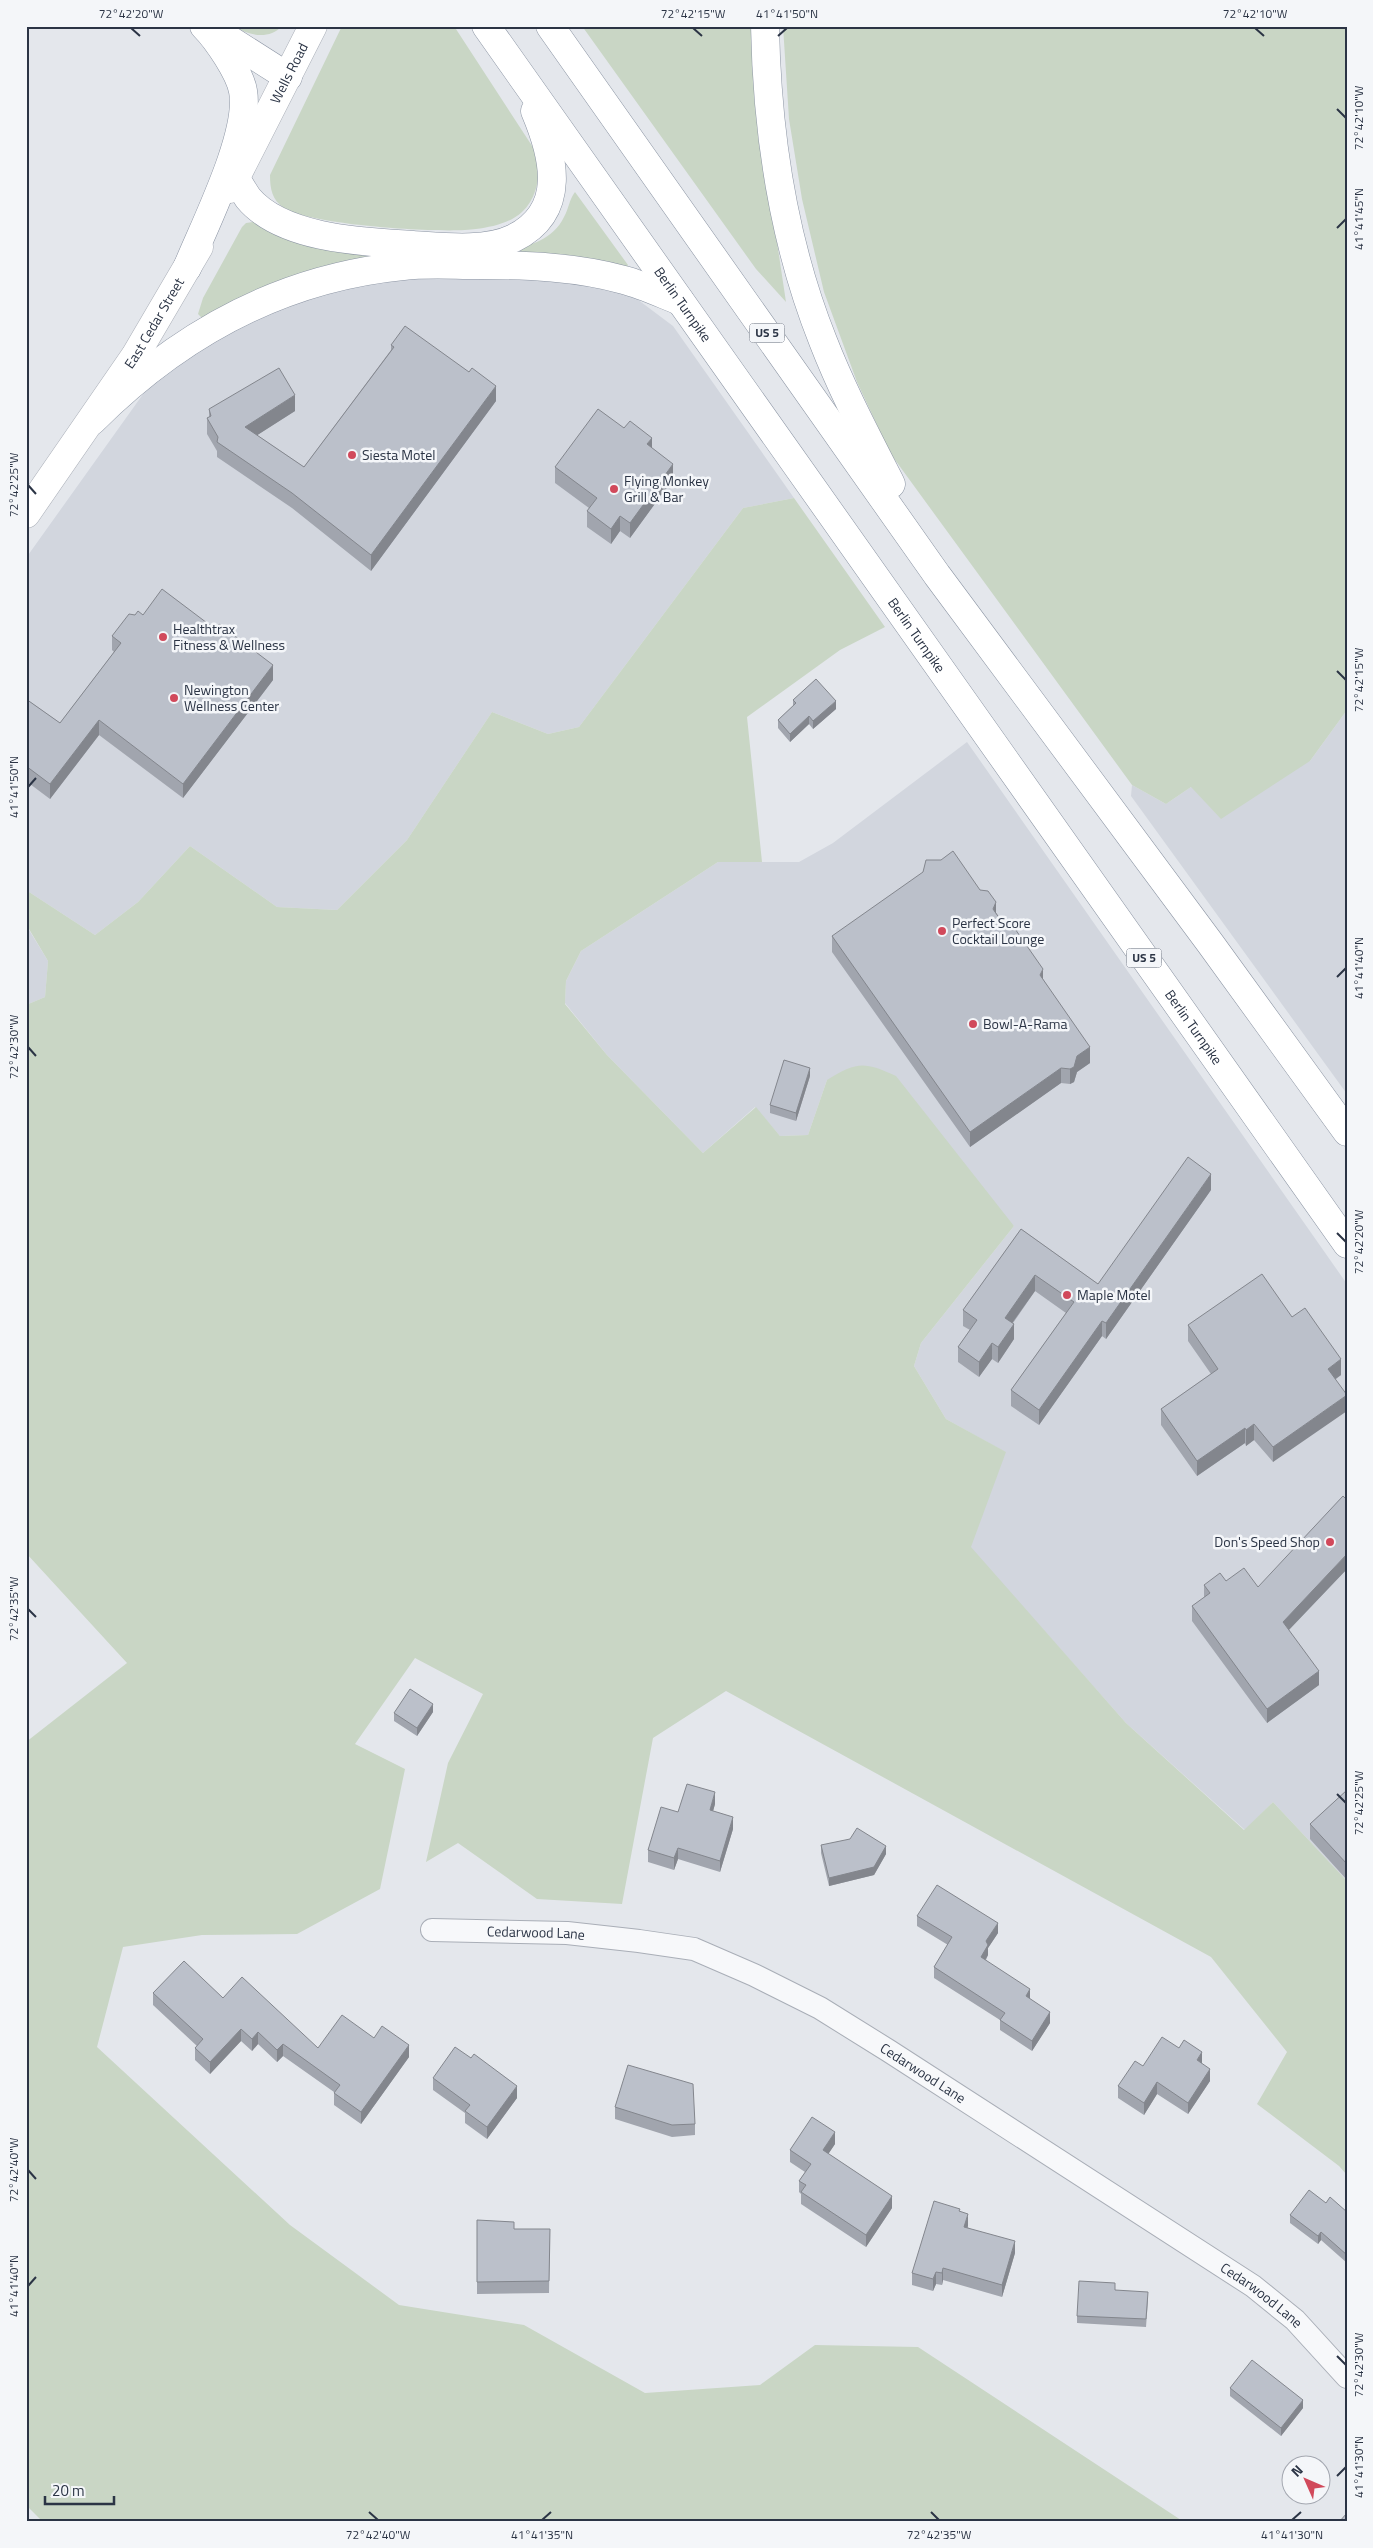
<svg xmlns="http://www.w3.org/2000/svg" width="1373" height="2548" viewBox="0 0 1373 2548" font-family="'Titillium Web',sans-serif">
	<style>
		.built { fill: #d2d6de }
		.green { fill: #c9d6c5 }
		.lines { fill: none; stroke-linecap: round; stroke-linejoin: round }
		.minor-casing { stroke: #a9aeb7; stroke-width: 24 }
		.secondary-casing { stroke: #a9aeb7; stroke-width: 29 }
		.trunk-casing { stroke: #8b94a3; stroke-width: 29 }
		.minor { stroke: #f7f8fa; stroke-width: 22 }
		.secondary { stroke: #fff; stroke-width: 28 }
		.trunk { stroke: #fff; stroke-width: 28 }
		.wall { fill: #a1a5ae }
		.shaded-wall { fill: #83868d }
		.building { fill: #bbc0ca; stroke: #83868d }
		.ticks { fill: none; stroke: #2b3445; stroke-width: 2 }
		.poi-dot { fill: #d1495b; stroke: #f4f6f9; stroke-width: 2 }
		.labels { text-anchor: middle; stroke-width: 5; stroke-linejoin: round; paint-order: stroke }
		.shield { fill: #f4f6f9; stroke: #676e7b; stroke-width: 1 }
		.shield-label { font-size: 12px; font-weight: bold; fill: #2b3445 }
		.street-label { font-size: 14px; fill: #2b3445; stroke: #f4f6f9 }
		.poi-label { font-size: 14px; fill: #2b3445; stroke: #f4f6f9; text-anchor: start }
		.neatline { fill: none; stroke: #2b3445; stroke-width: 2 }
		.ticks-label { font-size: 12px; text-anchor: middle; fill: #2b3445 }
	</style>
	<rect width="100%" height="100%" fill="#e4e7ec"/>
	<!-- built -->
	<path class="built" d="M 463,272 L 593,284 L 633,296 L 673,326 L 794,498 L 743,508 L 579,727 L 548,734 L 492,712 L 407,840 L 337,910 L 277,907 L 190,846 L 138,902 L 95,935 L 26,890 L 26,558 L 156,376 L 235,326 L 309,294 L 392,276 Z
		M 1347,710 L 1347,1094 L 1131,796 L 1132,785 L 1166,804 L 1191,787 L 1310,761 Z
		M 967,742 L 1347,1284 L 1347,1881 L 1273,1802 L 1245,1830 L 1126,1723 L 970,1547 L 1005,1452 L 946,1419 L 914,1366 L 921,1343 L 1014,1226 L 827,1080 L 808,1135 L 780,1136 L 755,1107 L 703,1153 L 607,1055 L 565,1003 L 566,981 L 581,951 L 718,862 L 799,862 L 833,843 Z
		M 26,925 L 48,961 L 45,997 L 26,1005 Z"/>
	<!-- green -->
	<path class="green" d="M 234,26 L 282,26 C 269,40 249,36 234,26 Z
		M 342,26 L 454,26 L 538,155 C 540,175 538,197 522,212 C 510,223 492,227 476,229 C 445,234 309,225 284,208 C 272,200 270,189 270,175 Z
		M 582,26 L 755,26 L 755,96 L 786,302 L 756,269 Z
		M 783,26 L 1347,26 L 1347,710 L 1310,761 L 1221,819 L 1191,787 L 1166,804 L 1132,785 L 890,453 L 857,382 L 824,292 L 802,199 L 789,119 Z
		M 575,192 L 628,265 L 627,267 L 506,252 C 528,246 553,240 564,217 C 569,208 569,200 575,192 Z
		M 253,222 L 413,252 L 204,320 L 198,314 L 203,298 L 242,227 L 246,223 Z
		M 794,498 L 885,627 L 840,650 L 747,717 L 762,862 L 718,862 L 581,951 L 566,981 L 565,1004 L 607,1055 L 703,1153 L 756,1107 L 780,1136 L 808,1135 L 827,1080 C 857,1062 863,1061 896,1076 L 1014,1226 L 921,1343 L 914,1366 L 946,1419 L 1006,1452 L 971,1547 L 1126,1723 L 1244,1830 L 1273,1802 L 1347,1881 L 1347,2175 L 1339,2166 L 1257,2104 L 1287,2052 L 1211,1957 L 726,1691 L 653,1738 L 622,1904 L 537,1899 L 458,1843 L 426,1862 L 448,1763 L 483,1694 L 415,1658 L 355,1744 L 405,1769 L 380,1889 L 297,1934 L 202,1935 L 123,1947 L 97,2047 L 290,2225 L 399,2305 L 524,2325 L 645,2393 L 760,2385 L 815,2345 L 918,2347 L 1184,2522 L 43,2522 L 26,2505 L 26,1742 L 127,1663 L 26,1553 L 26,1005 L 45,997 L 48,961 L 26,924 L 26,890 L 95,935 L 138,902 L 190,846 L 277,907 L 337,910 L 407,840 L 492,712 L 548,734 L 579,727 L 743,508 Z"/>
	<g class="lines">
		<!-- minor casing -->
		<g class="minor-casing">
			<g id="minor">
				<path id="s1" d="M 432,1930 L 567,1933 L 639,1941 L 694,1949 L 754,1975 L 820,2008 L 889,2051 L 1253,2286 L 1295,2320 L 1347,2377"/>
			</g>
		</g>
		<!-- secondary casing -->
		<g class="secondary-casing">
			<g id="secondary">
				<path id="s2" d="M 230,189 L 313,26"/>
				<path id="s3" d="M 26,514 L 135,356 L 199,247"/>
			</g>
		</g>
		<!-- trunk casing -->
		<g class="trunk-casing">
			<g id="trunk">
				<path id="s4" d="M 486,26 L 1347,1244"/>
				<path d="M 550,26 L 937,575 L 1210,943 L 1347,1132"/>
				<path d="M 765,26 C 767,133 783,241 823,341 C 842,390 867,437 891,484"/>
				<path d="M 213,35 L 230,40 L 288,77"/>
				<path d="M 236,179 C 240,185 244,192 248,198 C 282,239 364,242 413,245 C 444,247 485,252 514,238 C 568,211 554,156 535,111"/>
				<path d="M 187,268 C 204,226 251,134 243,91 C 240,73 217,39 204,26"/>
				<path d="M 92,421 C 178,335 280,278 403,266 C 427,263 453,265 478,265 C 527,265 577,267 624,280 C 643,285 662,294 680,301"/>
			</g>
		</g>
		<!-- minor -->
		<use href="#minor" class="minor"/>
		<!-- secondary -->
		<use href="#secondary" class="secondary"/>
		<!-- trunk -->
		<use href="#trunk" class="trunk"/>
	</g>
	<!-- wall -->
	<path class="wall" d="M 391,345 L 496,401 L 371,571 L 292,508 L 217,457 L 217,451 L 207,434 L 207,418 L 209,417 L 209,409 L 295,411 L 257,435 L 304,467 L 391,350 Z
		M 652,448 L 673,479 L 630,538 L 620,531 L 611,544 L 587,527 L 587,511 L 589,508 L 555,483 L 555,467 Z
		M 135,615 L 143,615 L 273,680 L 183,798 L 99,735 L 50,799 L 26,781 L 26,699 L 60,723 L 114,652 L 112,650 L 112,636 Z
		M 793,700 L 836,709 L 813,729 L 809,724 L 790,742 L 778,728 L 778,720 L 793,706 Z
		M 980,890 L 1043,979 L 1090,1063 L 1077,1072 L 1074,1082 L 1070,1084 L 1061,1083 L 970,1147 L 832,952 L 832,936 Z
		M 810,1076 L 796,1121 L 770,1113 L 770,1105 Z
		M 1211,1190 L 1106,1339 L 1102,1336 L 1039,1425 L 1011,1406 L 1011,1390 L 1066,1313 L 1035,1291 L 1013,1323 L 1014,1339 L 998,1363 L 992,1359 L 979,1377 L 958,1362 L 958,1347 L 970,1330 L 963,1326 L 963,1310 L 1021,1229 L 1098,1284 Z
		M 1292,1317 L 1341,1375 L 1336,1379 L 1273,1462 L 1254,1440 L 1246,1446 L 1245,1443 L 1197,1476 L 1161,1425 L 1161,1409 L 1211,1374 L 1188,1341 L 1188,1325 Z
		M 1347,1569 L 1289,1630 L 1319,1685 L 1267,1723 L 1192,1621 L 1192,1606 L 1204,1598 L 1204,1585 L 1226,1581 L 1258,1587 Z
		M 433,1712 L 417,1736 L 394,1721 L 394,1713 Z
		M 1347,1790 L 1347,1880 L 1310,1839 L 1310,1824 Z
		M 715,1804 L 713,1811 L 733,1829 L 720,1872 L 678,1859 L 674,1870 L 648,1862 L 648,1850 L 678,1812 Z
		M 821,1845 L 886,1854 L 874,1875 L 829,1886 L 821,1853 Z
		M 917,1916 L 998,1933 L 988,1948 L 988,1955 L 986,1960 L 1030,1999 L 1050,2023 L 1032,2051 L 1000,2030 L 1000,2020 L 934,1978 L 934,1967 L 948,1945 L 917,1926 Z
		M 153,1993 L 223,1998 L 318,2048 L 374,2038 L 409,2057 L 361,2124 L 334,2105 L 334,2092 L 283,2056 L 277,2062 L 258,2044 L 252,2051 L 241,2041 L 210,2074 L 195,2060 L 195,2048 L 197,2046 L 153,2005 Z
		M 1202,2064 L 1210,2081 L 1188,2114 L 1157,2094 L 1144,2115 L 1118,2098 L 1118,2086 L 1143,2066 Z
		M 433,2078 L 517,2098 L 487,2139 L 465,2123 L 465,2113 L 433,2090 Z
		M 615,2107 L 695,2124 L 695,2135 L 672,2137 L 615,2119 Z
		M 835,2144 L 828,2154 L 892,2208 L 866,2247 L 801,2204 L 801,2194 L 799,2192 L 799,2181 L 805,2172 L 790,2162 L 790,2150 Z
		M 1326,2203 L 1347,2212 L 1347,2263 L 1321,2240 L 1318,2244 L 1290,2223 L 1290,2215 Z
		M 960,2211 L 968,2226 L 967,2227 L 1015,2253 L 1002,2297 L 943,2280 L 942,2285 L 936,2284 L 933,2291 L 912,2285 L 912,2273 Z
		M 477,2220 L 514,2229 L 550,2229 L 549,2293 L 477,2294 Z
		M 1115,2290 L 1148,2300 L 1146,2327 L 1077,2323 L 1077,2316 Z
		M 1230,2388 L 1303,2408 L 1281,2436 L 1230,2396 Z"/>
	<!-- shaded-wall -->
	<path class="shaded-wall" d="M 496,386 L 496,401 L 371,571 L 371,555 Z
		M 295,395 L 295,411 L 245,443 L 245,427 Z
		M 652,438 L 652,453 L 647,444 Z
		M 673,464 L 673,479 L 630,538 L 630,523 Z
		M 620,516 L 620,531 L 611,544 L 611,529 Z
		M 273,665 L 273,680 L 183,798 L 183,784 Z
		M 836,701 L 836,709 L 813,729 L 813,721 Z
		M 809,716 L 809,724 L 790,742 L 790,734 Z
		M 99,720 L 99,735 L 50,799 L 50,784 Z
		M 996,902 L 996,918 L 993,909 Z
		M 1043,969 L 1043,984 L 1040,975 Z
		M 1090,1047 L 1090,1063 L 1077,1072 L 1074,1082 L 1070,1084 L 1070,1069 L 1077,1056 Z
		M 810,1068 L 810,1076 L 796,1121 L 796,1113 Z
		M 1061,1068 L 1061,1083 L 970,1147 L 970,1132 Z
		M 1211,1174 L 1211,1190 L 1106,1339 L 1106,1323 Z
		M 1035,1275 L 1035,1291 L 1005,1333 L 1005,1318 Z
		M 1102,1321 L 1102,1336 L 1039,1425 L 1039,1410 Z
		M 1014,1324 L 1014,1339 L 998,1363 L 998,1347 Z
		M 992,1343 L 992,1359 L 979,1377 L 979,1362 Z
		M 1341,1359 L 1341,1375 L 1328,1384 L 1328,1369 Z
		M 1347,1395 L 1347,1411 L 1273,1462 L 1273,1447 Z
		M 1254,1424 L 1254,1440 L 1246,1446 L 1246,1430 Z
		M 1245,1428 L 1245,1443 L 1197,1476 L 1197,1461 Z
		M 1347,1554 L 1347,1569 L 1283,1636 L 1283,1622 Z
		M 1319,1671 L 1319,1685 L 1267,1723 L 1267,1709 Z
		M 433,1704 L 433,1712 L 417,1736 L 417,1728 Z
		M 715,1792 L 715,1804 L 710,1822 L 710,1810 Z
		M 733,1817 L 733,1829 L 720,1872 L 720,1861 Z
		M 886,1846 L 886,1854 L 874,1875 L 829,1886 L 829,1878 Z
		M 678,1848 L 678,1859 L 674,1870 L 674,1858 Z
		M 998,1923 L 998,1933 L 988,1948 L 988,1955 L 981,1967 L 981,1957 L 986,1941 Z
		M 1030,1989 L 1030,2000 L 1026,1996 Z
		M 1050,2012 L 1050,2023 L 1032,2051 L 1032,2041 Z
		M 241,2029 L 241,2041 L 210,2074 L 210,2062 Z
		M 258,2032 L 258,2044 L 252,2051 L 252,2039 Z
		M 283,2044 L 283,2056 L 277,2062 L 277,2050 Z
		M 409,2045 L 409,2057 L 361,2124 L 361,2112 Z
		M 1202,2052 L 1202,2064 L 1197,2060 Z
		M 1210,2069 L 1210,2081 L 1188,2114 L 1188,2103 Z
		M 1157,2082 L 1157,2094 L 1144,2115 L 1144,2103 Z
		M 517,2086 L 517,2098 L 487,2139 L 487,2127 Z
		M 835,2132 L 835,2144 L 823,2162 L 823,2150 Z
		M 892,2196 L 892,2208 L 866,2247 L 866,2235 Z
		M 968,2214 L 968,2226 L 964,2238 L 964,2227 Z
		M 1321,2232 L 1321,2240 L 1318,2244 L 1318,2236 Z
		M 1015,2241 L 1015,2253 L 1002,2297 L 1002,2285 Z
		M 943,2268 L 943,2280 L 942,2285 L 942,2273 Z
		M 936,2272 L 936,2284 L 933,2291 L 933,2279 Z
		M 1303,2400 L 1303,2408 L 1281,2436 L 1281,2428 Z"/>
	<!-- building -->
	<path class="building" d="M 405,326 L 469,372 L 472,368 L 496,386 L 371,555 L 292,493 L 217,442 L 218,437 L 207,418 L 211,416 L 209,409 L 279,368 L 295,395 L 245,427 L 304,467 L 394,347 L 391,345 Z
		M 598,409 L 624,428 L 630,421 L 652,438 L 647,444 L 673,464 L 630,523 L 620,516 L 611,529 L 587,511 L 597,498 L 555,467 Z
		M 162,589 L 215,629 L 219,624 L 273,665 L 183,784 L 99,720 L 50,784 L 26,766 L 26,699 L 60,723 L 121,643 L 112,636 L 129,614 L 135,615 L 138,611 L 143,615 Z
		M 816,679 L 836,701 L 813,721 L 809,716 L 790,734 L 778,720 L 796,703 L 793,700 Z
		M 953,851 L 980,890 L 988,891 L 996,902 L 993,909 L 1004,925 L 1013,926 L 1043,969 L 1040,975 L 1090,1047 L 1077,1056 L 1074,1067 L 1070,1069 L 1061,1068 L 970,1132 L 832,936 L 923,872 L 926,860 L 941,860 Z
		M 784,1060 L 810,1068 L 796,1113 L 770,1105 Z
		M 1188,1157 L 1211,1174 L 1106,1323 L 1102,1321 L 1039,1410 L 1011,1390 L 1074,1302 L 1035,1275 L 1005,1318 L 1014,1324 L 998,1347 L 992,1343 L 979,1362 L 958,1347 L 977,1320 L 963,1310 L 1021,1229 L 1098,1284 Z
		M 1262,1274 L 1292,1317 L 1305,1308 L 1319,1328 L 1341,1359 L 1328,1369 L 1347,1395 L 1273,1447 L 1254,1424 L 1246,1430 L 1245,1428 L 1197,1461 L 1161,1409 L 1218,1369 L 1188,1325 Z
		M 1343,1496 L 1347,1500 L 1347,1554 L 1283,1622 L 1319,1671 L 1267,1709 L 1192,1606 L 1210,1593 L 1204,1585 L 1220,1573 L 1226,1581 L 1244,1568 L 1258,1587 Z
		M 410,1689 L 433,1704 L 417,1728 L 394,1713 Z
		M 687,1784 L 715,1792 L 710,1810 L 733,1817 L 720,1861 L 678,1848 L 674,1858 L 648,1850 L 661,1807 L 678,1812 Z
		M 1347,1790 L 1347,1864 L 1310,1824 Z
		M 857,1828 L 886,1846 L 874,1867 L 829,1878 L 821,1845 L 850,1839 Z
		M 937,1885 L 998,1923 L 986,1941 L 988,1945 L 981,1957 L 1030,1989 L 1026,1996 L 1050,2012 L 1032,2041 L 1000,2020 L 1005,2013 L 934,1967 L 952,1937 L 917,1916 Z
		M 184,1961 L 223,1998 L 242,1977 L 318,2048 L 342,2015 L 374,2038 L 382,2026 L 409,2045 L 361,2112 L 334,2093 L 340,2085 L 283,2044 L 277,2050 L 258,2032 L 252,2039 L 241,2029 L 210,2062 L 195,2048 L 203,2039 L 153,1993 Z
		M 1162,2037 L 1179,2048 L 1184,2040 L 1202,2052 L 1197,2060 L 1210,2069 L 1188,2103 L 1157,2082 L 1144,2103 L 1118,2086 L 1135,2061 L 1143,2066 Z
		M 455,2047 L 471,2058 L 474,2054 L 517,2086 L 487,2127 L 465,2111 L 470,2105 L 433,2078 Z
		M 628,2065 L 693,2084 L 695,2124 L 672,2125 L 615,2107 Z
		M 812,2117 L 835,2132 L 823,2150 L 892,2196 L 866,2235 L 801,2192 L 806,2185 L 799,2181 L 811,2164 L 790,2150 Z
		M 1309,2190 L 1326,2203 L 1330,2197 L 1347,2212 L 1347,2255 L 1321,2232 L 1318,2236 L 1290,2215 Z
		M 934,2201 L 960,2209 L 959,2211 L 968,2214 L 964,2227 L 1015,2241 L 1002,2285 L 943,2268 L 942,2273 L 936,2272 L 933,2279 L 912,2273 Z
		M 477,2220 L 514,2222 L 514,2229 L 550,2229 L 549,2281 L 477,2282 Z
		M 1079,2281 L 1115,2283 L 1115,2290 L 1148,2292 L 1146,2319 L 1077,2316 Z
		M 1252,2360 L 1303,2400 L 1281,2428 L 1230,2388 Z
		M 1347,2513 L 1347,2522 L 1339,2522 Z"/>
	<!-- ticks -->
	<path class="ticks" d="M 131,28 L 140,36M 693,28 L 702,36M 1255,28 L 1264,36M 778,36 L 787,28M 1337,109 L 1346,118M 1337,228 L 1346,219M 28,485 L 36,494M 1337,671 L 1346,680M 28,787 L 36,778M 1337,977 L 1346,968M 28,1047 L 36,1056M 1337,1233 L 1346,1242M 28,1609 L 36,1617M 1337,1794 L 1346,1803M 28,2170 L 36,2179M 28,2286 L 36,2277M 1337,2356 L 1346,2365M 1337,2476 L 1346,2467M 369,2512 L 378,2520M 931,2512 L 939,2520M 542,2520 L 551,2512M 1292,2520 L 1301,2512"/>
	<!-- markers -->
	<g class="poi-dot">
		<circle cx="352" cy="455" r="5"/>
		<circle cx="614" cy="489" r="5"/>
		<circle cx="163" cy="637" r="5"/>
		<circle cx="174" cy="698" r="5"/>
		<circle cx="942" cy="931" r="5"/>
		<circle cx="973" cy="1024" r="5"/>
		<circle cx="1067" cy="1295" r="5"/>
		<circle cx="1330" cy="1542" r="5"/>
	</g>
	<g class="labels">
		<!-- shield labels -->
		<g class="shield">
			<rect x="749.5" y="323.5" width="35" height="19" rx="4"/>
			<rect x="1126.5" y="948.5" width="35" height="19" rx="4"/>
		</g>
		<g class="shield-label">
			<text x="767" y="337">US 5</text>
			<text x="1144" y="962">US 5</text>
		</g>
		<!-- street labels -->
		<g class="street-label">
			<text dy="5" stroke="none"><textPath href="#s2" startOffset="130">Wells Road</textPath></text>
			<text dy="5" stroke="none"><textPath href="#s4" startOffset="341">Berlin Turnpike</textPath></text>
			<text dy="5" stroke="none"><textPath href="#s3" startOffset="230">East Cedar Street</textPath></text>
			<text dy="5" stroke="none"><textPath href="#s4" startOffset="746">Berlin Turnpike</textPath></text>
			<text dy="5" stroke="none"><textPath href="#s4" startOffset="1226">Berlin Turnpike</textPath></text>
			<text dy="5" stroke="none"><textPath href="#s1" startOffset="104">Cedarwood Lane</textPath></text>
			<text dy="5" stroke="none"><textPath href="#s1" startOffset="524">Cedarwood Lane</textPath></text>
			<text dy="5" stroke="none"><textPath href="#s1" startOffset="929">Cedarwood Lane</textPath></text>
		</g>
		<!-- poi labels -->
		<g class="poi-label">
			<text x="362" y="460">Siesta Motel</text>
			<text x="624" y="486">Flying Monkey<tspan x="624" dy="16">Grill &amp; Bar</tspan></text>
			<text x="173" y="634">Healthtrax<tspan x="173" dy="16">Fitness &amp; Wellness</tspan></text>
			<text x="184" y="695">Newington<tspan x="184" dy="16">Wellness Center</tspan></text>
			<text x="952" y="928">Perfect Score<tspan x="952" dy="16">Cocktail Lounge</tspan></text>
			<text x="983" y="1029">Bowl-A-Rama</text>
			<text x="1077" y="1300">Maple Motel</text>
			<text x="1320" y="1547" text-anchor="end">Don's Speed Shop</text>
		</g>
	</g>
	<!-- border -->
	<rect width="1373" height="2548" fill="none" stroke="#f4f6f9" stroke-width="55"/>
	<!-- north arrow -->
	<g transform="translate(1306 2480) rotate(315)"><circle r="24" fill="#f4f6f9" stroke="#a4a8b1"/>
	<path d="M0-4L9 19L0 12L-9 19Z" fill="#d1495b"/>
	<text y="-8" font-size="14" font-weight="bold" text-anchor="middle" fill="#2b3445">N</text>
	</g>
	<!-- scale -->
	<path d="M45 2496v8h69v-8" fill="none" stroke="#2b3445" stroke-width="2.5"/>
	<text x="52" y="2496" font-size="15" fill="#2b3445" stroke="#f4f6f9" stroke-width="4" paint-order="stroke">20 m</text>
	<rect x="28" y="28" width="1318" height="2492" class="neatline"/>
	<g class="ticks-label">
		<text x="131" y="18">72°42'20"W</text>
		<text x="693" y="18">72°42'15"W</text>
		<text x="787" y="18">41°41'50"N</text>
		<text x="1255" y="18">72°42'10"W</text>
		<text transform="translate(1359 118) rotate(-90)" y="4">72°42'10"W</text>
		<text transform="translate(1359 219) rotate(-90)" y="4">41°41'45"N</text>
		<text transform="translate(14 485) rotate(-90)" y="4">72°42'25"W</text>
		<text transform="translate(1359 680) rotate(-90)" y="4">72°42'15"W</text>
		<text transform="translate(14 787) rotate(-90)" y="4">41°41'50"N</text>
		<text transform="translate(1359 968) rotate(-90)" y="4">41°41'40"N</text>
		<text transform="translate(14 1047) rotate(-90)" y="4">72°42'30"W</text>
		<text transform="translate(1359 1242) rotate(-90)" y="4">72°42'20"W</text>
		<text transform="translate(14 1609) rotate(-90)" y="4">72°42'35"W</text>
		<text transform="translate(1359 1803) rotate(-90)" y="4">72°42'25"W</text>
		<text transform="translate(14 2170) rotate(-90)" y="4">72°42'40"W</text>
		<text transform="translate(14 2286) rotate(-90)" y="4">41°41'40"N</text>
		<text transform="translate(1359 2365) rotate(-90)" y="4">72°42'30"W</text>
		<text transform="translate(1359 2467) rotate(-90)" y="4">41°41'30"N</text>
		<text x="378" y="2539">72°42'40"W</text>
		<text x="542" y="2539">41°41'35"N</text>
		<text x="939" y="2539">72°42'35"W</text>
		<text x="1292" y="2539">41°41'30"N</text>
	</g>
</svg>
